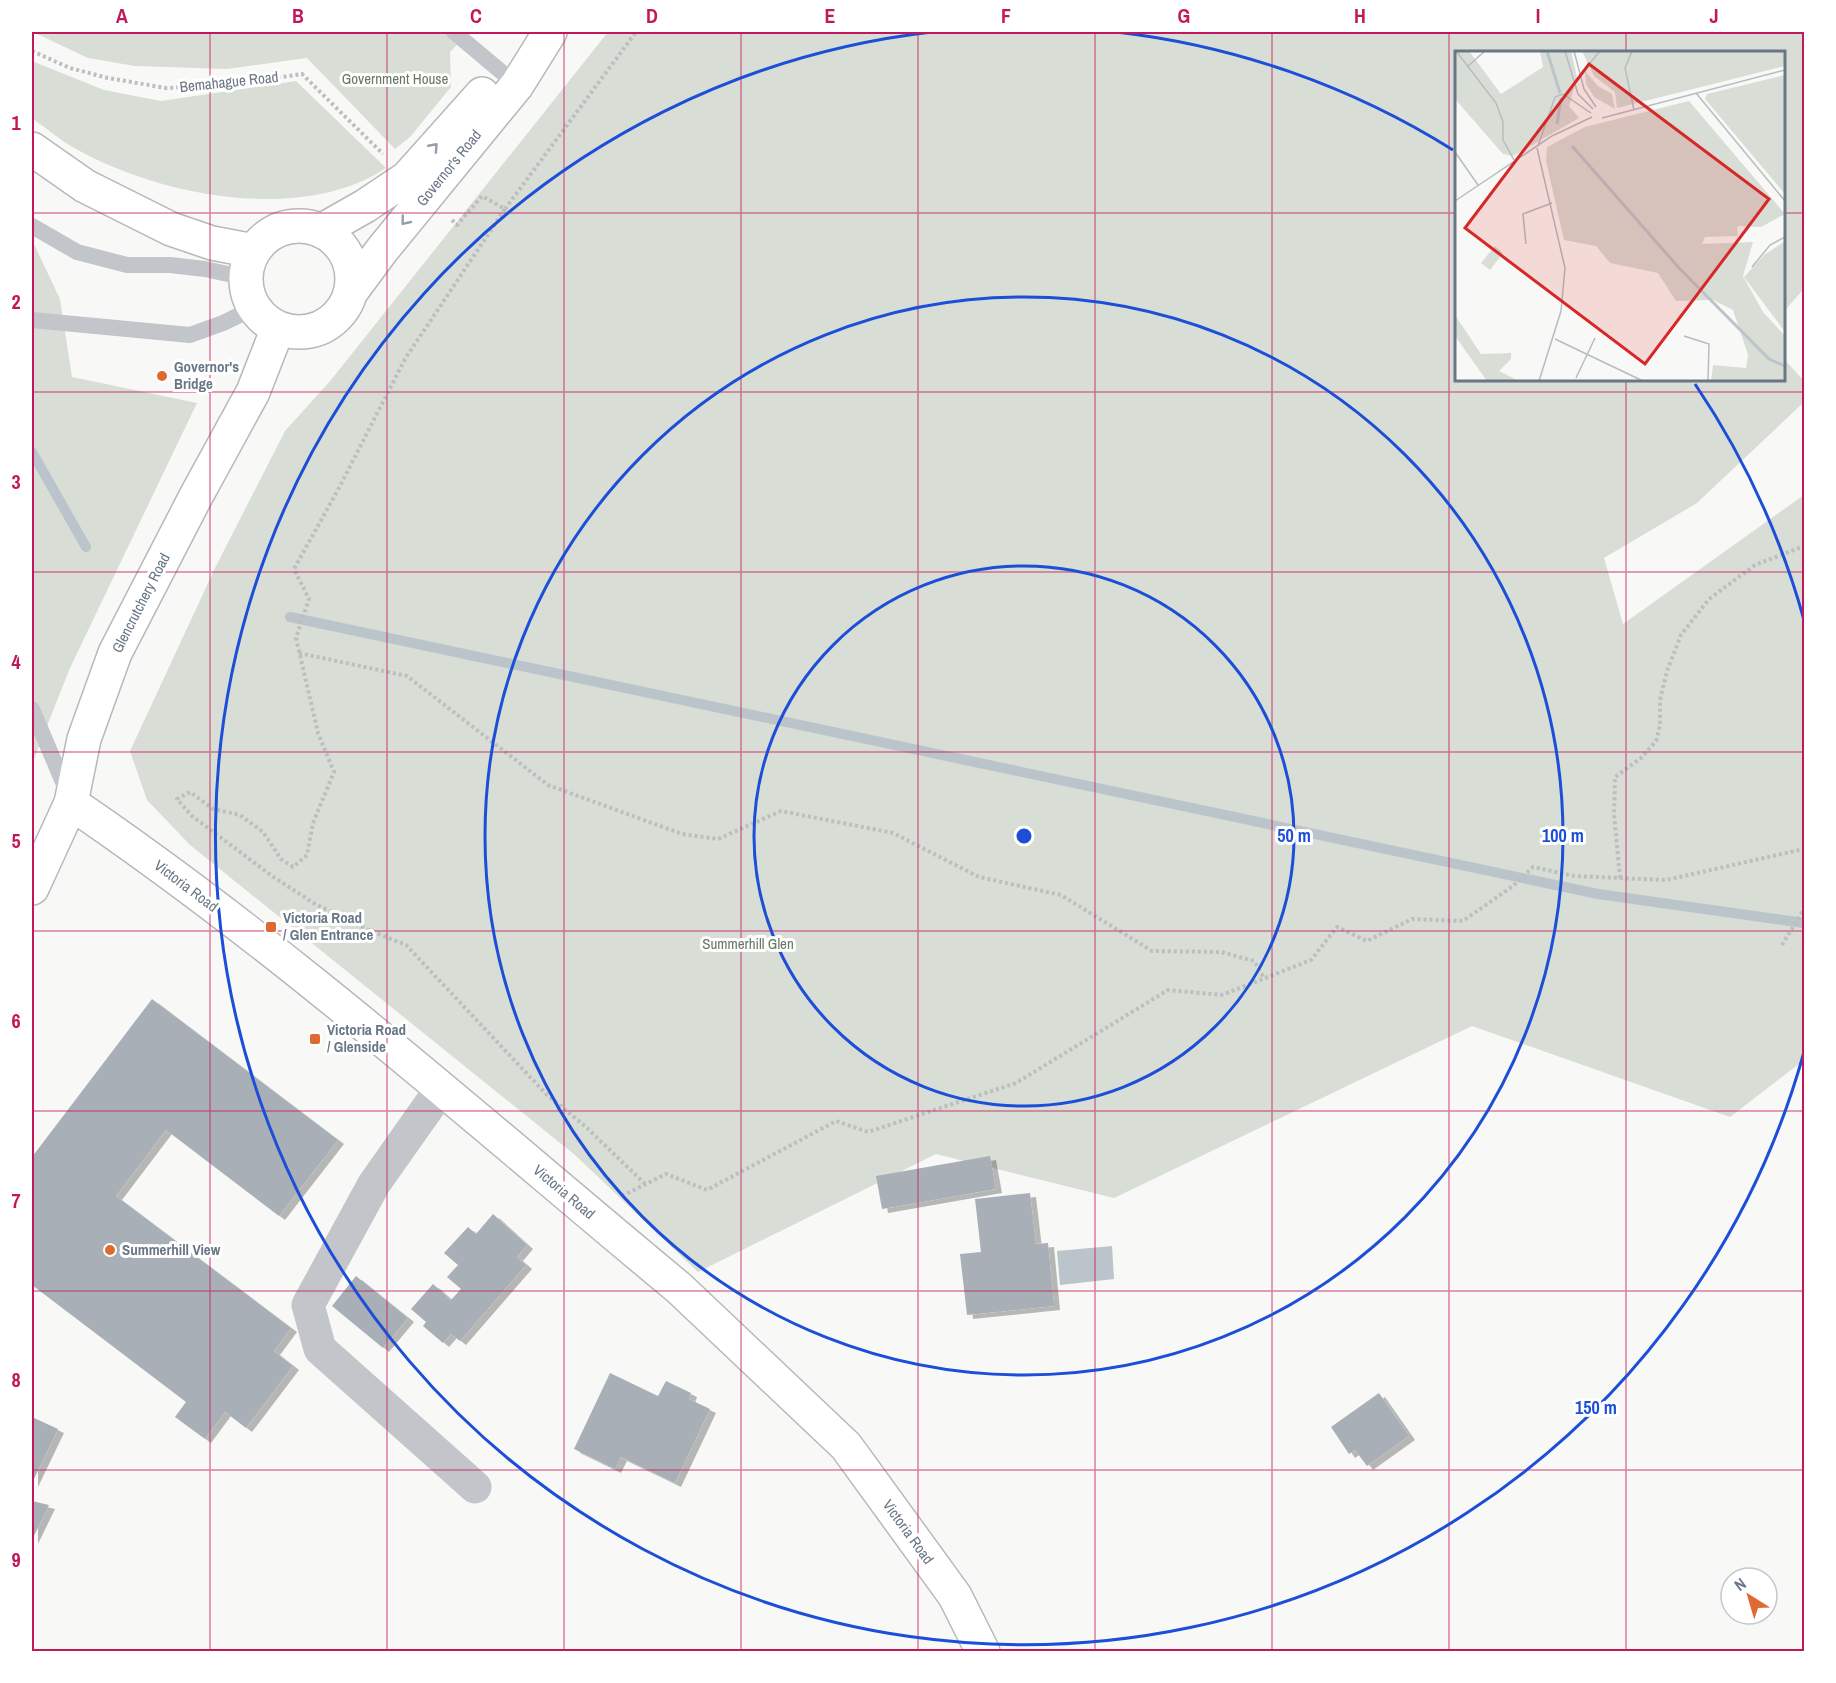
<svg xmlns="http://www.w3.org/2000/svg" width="1836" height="1683" viewBox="0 0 1836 1683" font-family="'Archivo Narrow',sans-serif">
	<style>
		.green { fill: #d8ddd5 }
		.water { fill: #bbc4ca }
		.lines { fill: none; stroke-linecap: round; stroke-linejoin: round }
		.stream { stroke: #bbc4ca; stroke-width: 10 }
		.building { fill: #a8afb6; filter: url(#shadow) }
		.primary-casing { stroke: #b5b9bd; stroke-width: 36 }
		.trunk-casing { stroke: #b5b8bc; stroke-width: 36 }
		.path { stroke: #bcbec1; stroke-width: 4; stroke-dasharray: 3 3; stroke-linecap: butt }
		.service { stroke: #c2c5c9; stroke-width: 16 }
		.minor { stroke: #c2c5c9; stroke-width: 33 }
		.primary { stroke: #fff; stroke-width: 33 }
		.trunk { stroke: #fff; stroke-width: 33 }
		.oneway { stroke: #959faa }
		.grid { fill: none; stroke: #c2185b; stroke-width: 1.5; stroke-opacity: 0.55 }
		.ring { fill: none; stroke: #1d4ed8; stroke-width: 3 }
		.poi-dot { fill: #de6a30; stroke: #fff; stroke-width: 2 }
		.labels { text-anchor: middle; stroke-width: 6; stroke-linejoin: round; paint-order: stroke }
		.park-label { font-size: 15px; fill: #667863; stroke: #fff }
		.street-label { font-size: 15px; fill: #687686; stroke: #fff }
		.poi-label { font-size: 15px; font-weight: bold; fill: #687686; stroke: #fff; text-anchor: start }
		.inset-river { fill: none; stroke: #bbc4ca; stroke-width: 3 }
		.inset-road { fill: none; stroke: #b5bdc2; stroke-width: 1.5 }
		.view { fill: #d62828; fill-opacity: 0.15; stroke: #d62828; stroke-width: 3 }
		.inset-edge { fill: none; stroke: #687686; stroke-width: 3 }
		.centre { fill: #1d4ed8; stroke: #fff; stroke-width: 3 }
		.ring-label { font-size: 18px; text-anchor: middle; font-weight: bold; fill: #1d4ed8; stroke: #fff; stroke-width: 6; stroke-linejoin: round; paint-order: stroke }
		.neatline { fill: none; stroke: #c2185b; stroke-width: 2 }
		.grid-label { font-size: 20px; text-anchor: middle; font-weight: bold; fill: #c2185b }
	</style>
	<defs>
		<filter id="shadow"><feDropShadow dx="6" dy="4" stdDeviation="0" flood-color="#0004"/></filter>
	</defs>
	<rect width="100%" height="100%" fill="#f8f9f6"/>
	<!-- green -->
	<path class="green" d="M 33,32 L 469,32 L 450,52 L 451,87 L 410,137 L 395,149 L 307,58 L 227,69 L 135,66 L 88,58 Z
		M 608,32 L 1804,32 L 1804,289 L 1784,311 L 1784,52 L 1456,52 L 1456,380 L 1784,380 L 1784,359 L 1804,381 L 1804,402 L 1697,503 L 1604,558 L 1623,624 L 1804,495 L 1804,1060 L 1730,1117 L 1472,1026 L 1114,1198 L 936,1154 L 698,1272 L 575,1155 L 190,845 L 147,800 L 130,751 L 216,566 L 285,431 L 331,380 Z
		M 32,61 L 104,90 L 161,101 L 296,81 L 386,168 C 302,224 160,196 76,149 C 61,141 46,128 32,118 Z
		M 32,240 L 60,299 L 72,377 L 197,403 L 70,668 L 32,764 Z"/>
	<!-- water -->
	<path class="water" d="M 1112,1246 L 1114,1279 L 1060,1285 L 1057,1251 Z"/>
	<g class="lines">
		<!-- stream -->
		<path class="stream" d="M 32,452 L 86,547
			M 290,617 L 1598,894 L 1804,923"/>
	</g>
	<!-- building -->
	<path class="building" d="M 152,999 L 338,1140 L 279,1216 L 166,1130 L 116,1196 L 291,1328 L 274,1351 L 293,1366 L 246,1428 L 225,1412 L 205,1439 L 175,1417 L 186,1402 L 32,1285 L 32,1157 Z
		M 990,1156 L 996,1189 L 882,1209 L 876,1176 Z
		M 1030,1193 L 1036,1244 L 1048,1243 L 1054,1306 L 967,1315 L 960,1254 L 981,1252 L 975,1199 Z
		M 493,1214 L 527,1245 L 517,1257 L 526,1265 L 460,1341 L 451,1334 L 443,1343 L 423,1326 L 426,1322 L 411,1309 L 433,1284 L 451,1300 L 461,1289 L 447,1277 L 458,1265 L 444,1253 L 468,1227 L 476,1234 Z
		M 356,1276 L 408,1318 L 383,1348 L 332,1306 Z
		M 610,1373 L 658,1396 L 666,1381 L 691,1393 L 689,1399 L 710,1409 L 675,1483 L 621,1457 L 615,1469 L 574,1449 Z
		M 1379,1393 L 1409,1436 L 1367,1466 L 1355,1450 L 1349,1454 L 1331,1427 Z
		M 32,1417 L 58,1429 L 32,1483 Z
		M 32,1501 L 49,1505 L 32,1540 Z"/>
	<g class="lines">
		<!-- primary casing -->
		<g class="primary-casing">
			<path id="primary" d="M 71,803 C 286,949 480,1123 679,1288 L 846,1446 L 955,1596 L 983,1652"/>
		</g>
		<!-- trunk casing -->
		<g class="trunk-casing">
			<path id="trunk" d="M 32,149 L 85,186 L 171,229 L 212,243 L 254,251
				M246 279a53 53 0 1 1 106 0a53 53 0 1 1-106 0Z
				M 321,231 L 365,206 L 407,178 L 482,94
				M 351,292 L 382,250 L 517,85 L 550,32
				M 32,888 L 71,803 L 84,739 L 115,653 L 195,498 L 253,392 L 278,328"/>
		</g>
		<!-- path -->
		<path class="path" d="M 32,51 L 70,68 L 108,78 L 166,88 L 230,85 L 302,74 L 383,154
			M 505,209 L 636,32
			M 452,220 L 457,225 L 482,196 L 505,209 L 405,359 L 340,486 L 294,569 L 309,599 L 296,638 L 318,733 L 334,772 L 313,823 L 307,855 L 293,867 L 281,859 L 263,832 L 240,815 L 213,809 L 190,792 L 177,799 L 192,816 L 272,876 L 315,904 L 371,931 L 406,945 L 547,1095 L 585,1126 L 645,1184
			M 299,653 L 407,676 L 548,785 L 682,834 L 718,839 L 781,811 L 893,833 L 979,877 L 1061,895 L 1152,951 L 1221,952 L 1254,961 L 1264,978
			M 1620,878 L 1614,814 L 1615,777 L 1641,758 L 1656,741 L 1660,725 L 1660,700 L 1667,671 L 1681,635 L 1709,599 L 1755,565 L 1804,546
			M 1782,945 L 1804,909
			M 622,1196 L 666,1174 L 707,1190 L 836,1121 L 868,1132 L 1016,1083 L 1168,990 L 1222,995 L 1311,960 L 1337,927 L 1367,941 L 1412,919 L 1463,921 L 1513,886 L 1533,867 L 1574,876 L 1666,880 L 1804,849"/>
		<!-- service -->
		<path class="service" d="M 454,32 L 517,85
			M 32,226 L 77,252 L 127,265 L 170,265 L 205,269 L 246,278
			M 32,320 L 190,335 L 223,323 L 254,308
			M 32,709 L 68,794"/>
		<!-- minor -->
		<path class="minor" d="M 441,1089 L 374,1184 L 308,1305 L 320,1349 L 475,1487"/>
		<!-- primary -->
		<use href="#primary" class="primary"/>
		<!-- trunk -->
		<use href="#trunk" class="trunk"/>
	</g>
	<!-- one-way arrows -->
	<defs><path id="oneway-chevron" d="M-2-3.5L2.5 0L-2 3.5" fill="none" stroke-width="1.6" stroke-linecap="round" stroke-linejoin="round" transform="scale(1.5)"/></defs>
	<g class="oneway">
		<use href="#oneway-chevron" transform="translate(434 147) rotate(-48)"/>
		<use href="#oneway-chevron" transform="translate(405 221) rotate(129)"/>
	</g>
	<!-- grid -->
	<path class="grid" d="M 210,32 L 210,1652M 387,32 L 387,1652M 564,32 L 564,1652M 741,32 L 741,1652M 918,32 L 918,1652M 1095,32 L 1095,1652M 1272,32 L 1272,1652M 1449,32 L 1449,1652M 1626,32 L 1626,52M 32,213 L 1456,213M 1784,213 L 1804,213M 1626,380 L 1626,1652M 32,392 L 1804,392M 32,572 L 1804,572M 32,752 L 1804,752M 32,931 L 1804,931M 32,1111 L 1804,1111M 32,1291 L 1804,1291M 32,1470 L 1804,1470"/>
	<!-- distance rings -->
	<g class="ring">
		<circle cx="1024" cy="836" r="270"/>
		<circle cx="1024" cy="836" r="539"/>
		<path d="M1804 1052A809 809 0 1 1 932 32M1116 32A809 809 0 0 1 1453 150M1695 384A809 809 0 0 1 1804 620"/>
	</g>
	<!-- markers -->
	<g class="poi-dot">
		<circle cx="162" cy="376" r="6"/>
		<rect x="265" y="921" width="12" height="12" rx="3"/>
		<rect x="309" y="1033" width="12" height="12" rx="3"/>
		<circle cx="110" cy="1250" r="6"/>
	</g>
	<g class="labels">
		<!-- park labels -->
		<g class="park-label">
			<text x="395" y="84">Government House</text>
			<text x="748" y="949">Summerhill Glen</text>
		</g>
		<!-- street labels -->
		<g class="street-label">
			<text transform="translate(229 82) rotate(-6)" y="5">Bemahague Road</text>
			<text transform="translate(449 168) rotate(-51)" y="5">Governor's Road</text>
			<text transform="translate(141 603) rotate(-63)" y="5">Glencrutchery Road</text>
			<text transform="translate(186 886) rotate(37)" y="5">Victoria Road</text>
			<text transform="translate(564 1192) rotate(40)" y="5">Victoria Road</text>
			<text transform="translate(908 1532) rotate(54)" y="5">Victoria Road</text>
		</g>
		<!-- poi labels -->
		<g class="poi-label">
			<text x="174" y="372">Governor's<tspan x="174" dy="17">Bridge</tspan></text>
			<text x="283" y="923">Victoria Road<tspan x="283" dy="17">/ Glen Entrance</tspan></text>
			<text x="327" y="1035">Victoria Road<tspan x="327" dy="17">/ Glenside</tspan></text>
			<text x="122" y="1255">Summerhill View</text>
		</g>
	</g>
	<!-- overview -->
	<g transform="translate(1455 51)">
		<rect width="330" height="330" fill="#f8f9f6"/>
		<path d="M 0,0 L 14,0 L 46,43 L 88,16 L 85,0 L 116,0 L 122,26 L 114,55 L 124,67 L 58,105 L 48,103 L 0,48 ZM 127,0 L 330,0 L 330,15 L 162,57 L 160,41 L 139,25 ZM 130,20 L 143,35 L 157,43 L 160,58 L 139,46 L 131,33 ZM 330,24 L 330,143 L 250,48 L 252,43 ZM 234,50 L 330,163 L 306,176 L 282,175 L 283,185 L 250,186 L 247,193 L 298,191 L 288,225 L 308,261 L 330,285 L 330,330 L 256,330 L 258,314 L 291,317 L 293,304 L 278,259 L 258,249 L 221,250 L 203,222 L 155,212 L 141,195 L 109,189 L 91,110 L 92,96 L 130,76 ZM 330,190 L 330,281 L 289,226 L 309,204 ZM 40,195 L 48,202 L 35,219 L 26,212 ZM 0,264 L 26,303 L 56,302 L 56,308 L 44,320 L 64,330 L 32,330 L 0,285 Z" fill="#d8ddd5"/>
		<path class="inset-river" d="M 92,0 L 105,42M 102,73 L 106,47M 117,95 L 225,218 L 314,308 L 330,315"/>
		<path class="inset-road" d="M 1,0 L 41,52 L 48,71 L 48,89 L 59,109M 110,0 L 123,43 L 138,58M 119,0 L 129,38 L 141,56M 177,0 L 170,17 L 179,59M 13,15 L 30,0M 125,24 L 145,0M 241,42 L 330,150M 147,67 L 330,19M 83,95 L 100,46 L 108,43 L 136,62M 82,97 L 110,217 L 106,260 L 84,330M 0,101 L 23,134M 0,150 L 97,85 L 137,66M 71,193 L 68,163 L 97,152M 297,216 L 315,194 L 330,186M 229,285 L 254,293 L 253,330M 100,288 L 188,330M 121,327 L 140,287"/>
		<path class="view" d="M 134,13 L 314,148 L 190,313 L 10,177 Z"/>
		<rect width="330" height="330" class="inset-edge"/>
	</g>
	<circle cx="1024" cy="836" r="9" class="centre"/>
	<g class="ring-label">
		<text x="1294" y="842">50 m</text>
		<text x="1563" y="842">100 m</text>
		<text x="1596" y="1414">150 m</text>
	</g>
	<!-- border -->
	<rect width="1836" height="1683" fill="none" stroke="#ffffff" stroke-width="66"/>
	<!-- north arrow -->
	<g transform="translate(1749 1596) rotate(323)"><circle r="28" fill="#ffffff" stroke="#c3c8cf" stroke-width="1.5"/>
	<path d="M0-4.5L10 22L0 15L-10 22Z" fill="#de6a30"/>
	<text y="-9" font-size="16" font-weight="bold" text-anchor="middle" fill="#687686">N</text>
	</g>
	<rect x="33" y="33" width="1770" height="1617" class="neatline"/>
	<g class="grid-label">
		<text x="122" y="23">A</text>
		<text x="298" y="23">B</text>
		<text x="476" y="23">C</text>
		<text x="652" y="23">D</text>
		<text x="830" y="23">E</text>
		<text x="1006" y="23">F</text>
		<text x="1184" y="23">G</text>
		<text x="1360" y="23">H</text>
		<text x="1538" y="23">I</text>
		<text x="1714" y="23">J</text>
		<text x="16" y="130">1</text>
		<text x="16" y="309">2</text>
		<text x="16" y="489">3</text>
		<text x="16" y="669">4</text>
		<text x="16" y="848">5</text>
		<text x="16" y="1028">6</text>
		<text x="16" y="1208">7</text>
		<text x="16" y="1387">8</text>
		<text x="16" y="1567">9</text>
	</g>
</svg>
